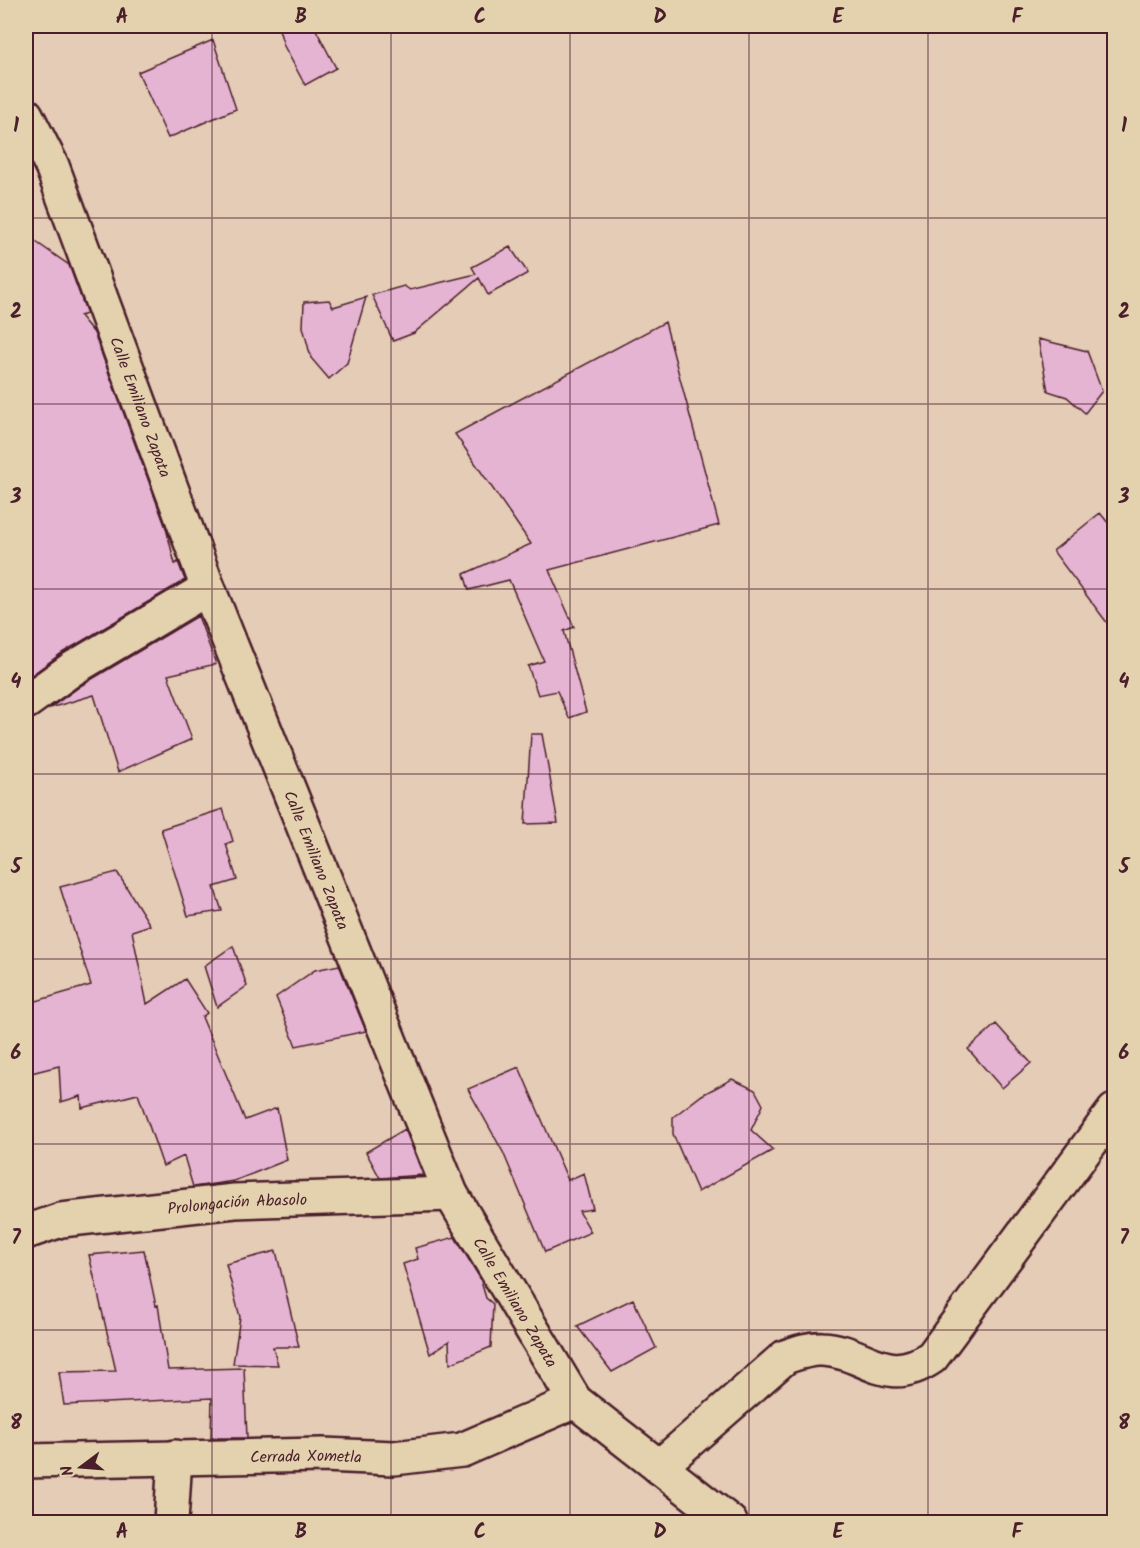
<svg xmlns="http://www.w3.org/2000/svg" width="1140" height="1548" viewBox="0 0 1140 1548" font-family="Kalam,sans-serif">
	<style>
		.building { fill: #e6b4d3; stroke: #4a1f2b; stroke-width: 1.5 }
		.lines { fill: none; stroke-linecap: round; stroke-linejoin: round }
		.minor-casing { stroke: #4a1f2b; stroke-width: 38 }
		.minor { stroke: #e4d2af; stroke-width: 33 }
		.grid { fill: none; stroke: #4a1f2b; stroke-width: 1.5; stroke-opacity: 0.55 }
		.labels { text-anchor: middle; stroke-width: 5; stroke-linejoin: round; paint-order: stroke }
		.street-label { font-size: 16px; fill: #4a1f2b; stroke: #e4d2af }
		.neatline { fill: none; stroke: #4a1f2b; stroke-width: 2 }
		.grid-label { font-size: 20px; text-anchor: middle; font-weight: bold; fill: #4a1f2b }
	</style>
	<rect width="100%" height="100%" fill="#e4ccb6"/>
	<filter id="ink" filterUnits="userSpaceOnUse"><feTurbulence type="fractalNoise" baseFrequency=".0167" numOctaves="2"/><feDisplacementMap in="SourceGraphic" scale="12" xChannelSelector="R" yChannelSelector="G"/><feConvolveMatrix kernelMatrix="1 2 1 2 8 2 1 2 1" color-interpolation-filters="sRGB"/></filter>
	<g filter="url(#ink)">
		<!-- building -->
		<path class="building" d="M 278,26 L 314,26 L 336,68 L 305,85 L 284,46 Z
			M 213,40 L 236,109 L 168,138 L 138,72 Z
			M 26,235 L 69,265 L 87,314 L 80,316 L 94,333 L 166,528 L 175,564 L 178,562 L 185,580 L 62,653 L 26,679 Z
			M 510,247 L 528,273 L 488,295 L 479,278 L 414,333 L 393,341 L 372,295 L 404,286 L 410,290 L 476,274 L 472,267 Z
			M 366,297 L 347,363 L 329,379 L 311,358 L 303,327 L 304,302 L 329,300 L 333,307 Z
			M 665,322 L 719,525 L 549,570 L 574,627 L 564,631 L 586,712 L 569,718 L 557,691 L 538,695 L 528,666 L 544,661 L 509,580 L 469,590 L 464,574 L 531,544 L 455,434 Z
			M 1038,339 L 1087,351 L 1102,391 L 1085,413 L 1067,397 L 1048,391 Z
			M 1100,513 L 1114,530 L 1114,632 L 1053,551 Z
			M 198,616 L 216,664 L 168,675 L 192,739 L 118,772 L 94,695 L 50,708 L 82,685 Z
			M 531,734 L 542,734 L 558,823 L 525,824 Z
			M 223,809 L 233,841 L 226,844 L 237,880 L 214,887 L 222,911 L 188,916 L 161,829 Z
			M 117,872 L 150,925 L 132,931 L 147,1004 L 185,979 L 207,1013 L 202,1017 L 245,1120 L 277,1108 L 287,1160 L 234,1181 L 193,1187 L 184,1156 L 163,1166 L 138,1094 L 82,1108 L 81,1096 L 61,1102 L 59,1066 L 31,1073 L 26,1041 L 26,1004 L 91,985 L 60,887 Z
			M 233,946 L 247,986 L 217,1007 L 204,966 Z
			M 339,965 L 366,1031 L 296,1046 L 276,997 L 315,970 Z
			M 996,1024 L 1031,1063 L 1002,1088 L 968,1049 Z
			M 519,1067 L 568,1180 L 584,1173 L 593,1209 L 579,1211 L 591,1232 L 545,1252 L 503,1152 L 468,1089 Z
			M 732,1079 L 755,1090 L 763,1105 L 751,1130 L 773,1150 L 698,1192 L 673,1134 L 673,1117 L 702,1095 Z
			M 405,1129 L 423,1175 L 380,1178 L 366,1152 Z
			M 455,1237 L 480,1278 L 486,1298 L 493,1304 L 491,1347 L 450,1364 L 449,1341 L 430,1354 L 403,1264 L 418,1259 L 415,1248 Z
			M 144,1250 L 156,1306 L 158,1305 L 168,1370 L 244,1368 L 247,1438 L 211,1438 L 212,1398 L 64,1405 L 59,1372 L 116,1371 L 89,1255 Z
			M 276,1251 L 299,1347 L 273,1347 L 278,1365 L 233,1364 L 240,1317 L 226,1264 Z
			M 633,1299 L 656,1348 L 612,1372 L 577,1326 Z"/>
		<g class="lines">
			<!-- minor casing -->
			<g class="minor-casing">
				<g id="minor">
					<path id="s1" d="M 26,115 L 52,166 L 208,588 L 451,1194 L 575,1401 L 730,1522"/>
					<path d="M 26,702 L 72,669 L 208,588"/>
					<path id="s2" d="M 26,1232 L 61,1220 L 235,1201 L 451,1194"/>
					<path id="s3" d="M 26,1461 L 323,1455 L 394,1458 L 462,1450 L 575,1401"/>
					<path d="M 659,1467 L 785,1357 C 797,1353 809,1348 822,1349 C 867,1351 885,1389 932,1357 L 1114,1111"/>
					<path d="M 171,1522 L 175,1457"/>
				</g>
			</g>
			<!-- minor -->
			<use href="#minor" class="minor"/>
		</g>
	</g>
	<!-- grid -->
	<path class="grid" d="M 212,26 L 212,1522M 391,26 L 391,1522M 570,26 L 570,1522M 749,26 L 749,1522M 928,26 L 928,1522M 26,218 L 1114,218M 26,404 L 1114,404M 26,589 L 1114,589M 26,774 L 1114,774M 26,959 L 1114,959M 26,1144 L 1114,1144M 26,1330 L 1114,1330"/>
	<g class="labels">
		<!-- street labels -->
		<g class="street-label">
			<text dy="6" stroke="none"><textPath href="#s1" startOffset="314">Calle Emiliano Zapata</textPath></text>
			<text dy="6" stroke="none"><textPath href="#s1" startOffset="800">Calle Emiliano Zapata</textPath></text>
			<text dy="6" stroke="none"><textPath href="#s2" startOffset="214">Prolongación Abasolo</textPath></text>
			<text dy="6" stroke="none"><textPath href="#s1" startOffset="1286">Calle Emiliano Zapata</textPath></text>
			<text dy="6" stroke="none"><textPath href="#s3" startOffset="280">Cerrada Xometla</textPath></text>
		</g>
	</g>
	<!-- margin -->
	<rect width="1140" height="1548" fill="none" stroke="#e4d2af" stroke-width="66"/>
	<!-- north arrow -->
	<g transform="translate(81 1467) rotate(254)" stroke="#e4d2af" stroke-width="4.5" paint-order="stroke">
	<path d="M0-4.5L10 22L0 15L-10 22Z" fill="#4a1f2b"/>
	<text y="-9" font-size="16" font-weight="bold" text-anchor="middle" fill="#4a1f2b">N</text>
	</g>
	<rect x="33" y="33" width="1074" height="1482" class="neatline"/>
	<g class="grid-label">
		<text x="122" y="23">A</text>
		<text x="301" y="23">B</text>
		<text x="480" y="23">C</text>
		<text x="660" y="23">D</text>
		<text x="838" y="23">E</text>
		<text x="1017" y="23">F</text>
		<text x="16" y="132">1</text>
		<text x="1124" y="132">1</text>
		<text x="16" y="318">2</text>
		<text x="1124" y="318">2</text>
		<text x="16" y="503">3</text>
		<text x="1124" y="503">3</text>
		<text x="16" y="688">4</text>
		<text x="1124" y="688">4</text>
		<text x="16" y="873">5</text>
		<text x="1124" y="873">5</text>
		<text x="16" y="1059">6</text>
		<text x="1124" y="1059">6</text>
		<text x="16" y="1244">7</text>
		<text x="1124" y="1244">7</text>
		<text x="16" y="1429">8</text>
		<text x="1124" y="1429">8</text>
		<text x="122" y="1538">A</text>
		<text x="301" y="1538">B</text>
		<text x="480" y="1538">C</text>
		<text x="660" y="1538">D</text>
		<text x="838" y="1538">E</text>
		<text x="1017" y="1538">F</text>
	</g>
</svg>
